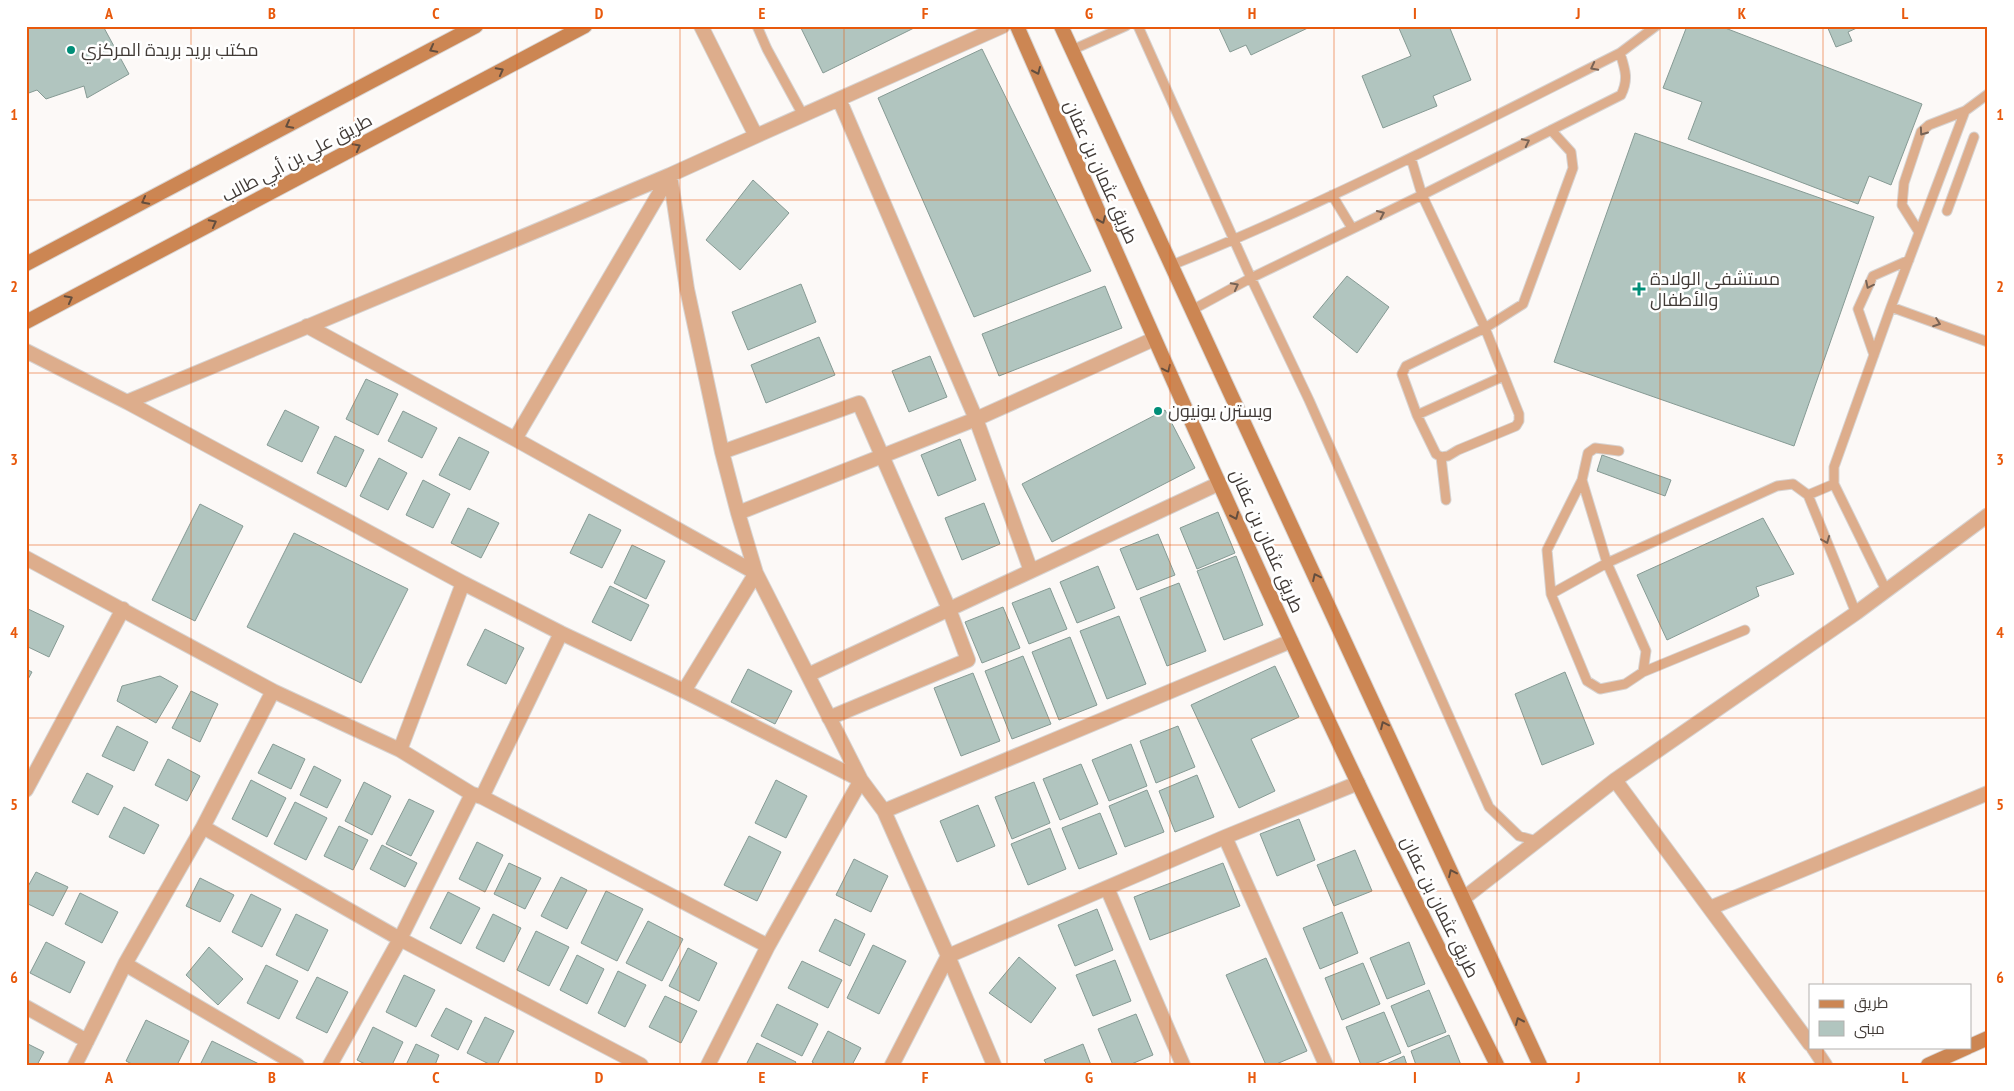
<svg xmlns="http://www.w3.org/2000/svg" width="2014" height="1091" viewBox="0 0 2014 1091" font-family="'PT Sans Narrow',Cairo,sans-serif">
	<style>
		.building { fill: #b1c5bf; stroke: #869a94 }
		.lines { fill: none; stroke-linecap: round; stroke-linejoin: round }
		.service-casing { stroke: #d7d3d1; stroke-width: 11 }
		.minor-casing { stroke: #d7d3d1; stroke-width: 16 }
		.secondary-casing { stroke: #d7d3d1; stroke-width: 16 }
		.service { stroke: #ddad8c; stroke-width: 9 }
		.minor { stroke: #ddad8c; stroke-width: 14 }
		.secondary { stroke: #cc8653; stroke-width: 14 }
		.oneway { stroke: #644e3e }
		.oneway2 { stroke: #786355 }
		.grid { fill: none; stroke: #e8590c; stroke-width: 1; stroke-opacity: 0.55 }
		.poi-dot { fill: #008e78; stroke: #fff; stroke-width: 2 }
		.labels { text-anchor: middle; stroke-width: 5; stroke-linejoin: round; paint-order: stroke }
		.poi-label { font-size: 18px; fill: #423b37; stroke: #fff; text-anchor: start }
		.street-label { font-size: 18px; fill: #423b37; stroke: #fff }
		.neatline { fill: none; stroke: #e8590c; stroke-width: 2 }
		.grid-label { font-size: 16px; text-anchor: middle; font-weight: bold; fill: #e8590c }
	</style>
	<rect width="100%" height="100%" fill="#fcf9f7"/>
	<!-- building -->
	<path class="building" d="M 26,26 L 103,26 L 129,74 L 87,98 L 84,86 L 46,99 L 37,90 L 26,94 Z
		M 800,26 L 918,26 L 823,73 Z
		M 1218,26 L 1312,26 L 1251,55 L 1246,45 L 1230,52 Z
		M 1398,26 L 1449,26 L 1471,80 L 1433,96 L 1437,106 L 1383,128 L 1362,76 L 1411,56 Z
		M 1687,26 L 1720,26 L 1922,104 L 1891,185 L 1869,176 L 1858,204 L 1688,139 L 1702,102 L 1663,88 Z
		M 1827,26 L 1859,26 L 1859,27 L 1848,32 L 1852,41 L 1836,47 Z
		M 982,49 L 1091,271 L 974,317 L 878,98 Z
		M 1635,133 L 1874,217 L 1794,446 L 1554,362 Z
		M 753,180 L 789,213 L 740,270 L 706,240 Z
		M 1347,276 L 1389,307 L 1357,353 L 1313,317 Z
		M 801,284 L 816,322 L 748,350 L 732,312 Z
		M 1105,286 L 1122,328 L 999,376 L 982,334 Z
		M 819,337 L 835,375 L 766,403 L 751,365 Z
		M 930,356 L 947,397 L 909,412 L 892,371 Z
		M 366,379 L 398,394 L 378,435 L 346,419 Z
		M 285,410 L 319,427 L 302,462 L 267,445 Z
		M 1165,410 L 1195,468 L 1052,542 L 1022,484 Z
		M 403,411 L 437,428 L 422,458 L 388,441 Z
		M 335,436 L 364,450 L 346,487 L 317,473 Z
		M 459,437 L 489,452 L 470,490 L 439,475 Z
		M 960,439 L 976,480 L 938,496 L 921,455 Z
		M 1602,455 L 1671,480 L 1665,496 L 1597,471 Z
		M 379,458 L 407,473 L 388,510 L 360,496 Z
		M 423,480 L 450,494 L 433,528 L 406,515 Z
		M 984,503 L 1000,544 L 962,560 L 945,518 Z
		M 200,504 L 243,526 L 195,621 L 152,600 Z
		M 468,508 L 499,523 L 481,558 L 451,543 Z
		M 1218,512 L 1235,553 L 1197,569 L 1180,528 Z
		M 589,514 L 621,530 L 602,568 L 570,553 Z
		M 1763,518 L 1794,574 L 1756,587 L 1759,596 L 1667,640 L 1637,575 Z
		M 294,533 L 408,589 L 361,683 L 247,627 Z
		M 1158,534 L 1175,575 L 1137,590 L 1120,549 Z
		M 632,545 L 665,561 L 646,599 L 614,583 Z
		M 1236,556 L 1263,625 L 1224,640 L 1197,571 Z
		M 1098,566 L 1115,608 L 1077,623 L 1060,582 Z
		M 1179,583 L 1206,651 L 1167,666 L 1140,598 Z
		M 610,586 L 649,605 L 631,641 L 592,622 Z
		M 1050,588 L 1067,629 L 1029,644 L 1012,603 Z
		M 1003,607 L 1020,648 L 982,663 L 965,622 Z
		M 26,608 L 64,626 L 49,657 L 26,646 Z
		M 1119,616 L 1146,684 L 1107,699 L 1080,631 Z
		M 485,629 L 524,648 L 506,684 L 467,665 Z
		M 1070,637 L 1097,705 L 1059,720 L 1032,652 Z
		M 1023,656 L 1051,724 L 1012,739 L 985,671 Z
		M 1275,666 L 1299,717 L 1251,739 L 1275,791 L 1239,808 L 1191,705 Z
		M 26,669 L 32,672 L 26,683 Z
		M 748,669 L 792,691 L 775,724 L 731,702 Z
		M 1565,672 L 1594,744 L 1542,765 L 1515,694 Z
		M 973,673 L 1000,741 L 961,756 L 934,688 Z
		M 160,676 L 178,686 L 156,723 L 117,701 L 122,686 Z
		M 191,691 L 218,704 L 200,742 L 172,728 Z
		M 117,726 L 148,742 L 134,771 L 102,756 Z
		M 1178,726 L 1195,767 L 1156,783 L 1140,741 Z
		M 273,744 L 305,759 L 291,789 L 258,773 Z
		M 1131,744 L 1147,786 L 1109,801 L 1092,760 Z
		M 168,759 L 200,776 L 187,801 L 155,785 Z
		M 1081,764 L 1098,804 L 1060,820 L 1043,779 Z
		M 314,766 L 341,780 L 327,808 L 300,795 Z
		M 87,773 L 113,786 L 98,815 L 72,802 Z
		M 1197,775 L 1214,817 L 1175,832 L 1159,791 Z
		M 251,780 L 286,798 L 267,837 L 232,819 Z
		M 776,780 L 807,796 L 786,838 L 755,823 Z
		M 364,782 L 391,796 L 372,835 L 345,821 Z
		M 1034,782 L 1050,823 L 1012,839 L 995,797 Z
		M 1147,790 L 1164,832 L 1125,847 L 1109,806 Z
		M 409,799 L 434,811 L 411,856 L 386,844 Z
		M 295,802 L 327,818 L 306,860 L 274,844 Z
		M 978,805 L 995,846 L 957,862 L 940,821 Z
		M 124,807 L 159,825 L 144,854 L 109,837 Z
		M 1100,813 L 1117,854 L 1079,869 L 1062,828 Z
		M 1299,819 L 1315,860 L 1277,876 L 1260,834 Z
		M 339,826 L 368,840 L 353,870 L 324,856 Z
		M 1050,828 L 1066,869 L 1028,885 L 1011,844 Z
		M 749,836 L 781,852 L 757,901 L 724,885 Z
		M 477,842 L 503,855 L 485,892 L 459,879 Z
		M 382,845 L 417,863 L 405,887 L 370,869 Z
		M 1355,850 L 1372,891 L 1334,906 L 1317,865 Z
		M 854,859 L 888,876 L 871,912 L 836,895 Z
		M 509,863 L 541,878 L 525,909 L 494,894 Z
		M 1223,863 L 1240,906 L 1150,940 L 1134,897 Z
		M 36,872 L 68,887 L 53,916 L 26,903 L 26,890 Z
		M 561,877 L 587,890 L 567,929 L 541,916 Z
		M 200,878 L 234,895 L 220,922 L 186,906 Z
		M 606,891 L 643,909 L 617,961 L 581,943 Z
		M 448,892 L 480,908 L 461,944 L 430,928 Z
		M 80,893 L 118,912 L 102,943 L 65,924 Z
		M 251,894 L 281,909 L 262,947 L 232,932 Z
		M 1097,909 L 1113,950 L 1075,966 L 1058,925 Z
		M 1342,912 L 1358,953 L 1320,969 L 1303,928 Z
		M 296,914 L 328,930 L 308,971 L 276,955 Z
		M 493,914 L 521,928 L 504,962 L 476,948 Z
		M 835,919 L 865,934 L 850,966 L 819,951 Z
		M 648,921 L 683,939 L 662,981 L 626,963 Z
		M 536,931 L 569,947 L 549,986 L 517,970 Z
		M 46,942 L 85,962 L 70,993 L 30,973 Z
		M 1409,942 L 1425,984 L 1387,999 L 1370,958 Z
		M 873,945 L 906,961 L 879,1014 L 847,998 Z
		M 209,947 L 243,979 L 218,1005 L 186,975 Z
		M 688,948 L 717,963 L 699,1001 L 669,986 Z
		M 577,955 L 604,969 L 587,1004 L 560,990 Z
		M 1019,957 L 1056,988 L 1031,1023 L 989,993 Z
		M 1266,958 L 1307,1051 L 1274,1065 L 1266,1065 L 1226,975 Z
		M 1115,960 L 1131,1001 L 1093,1016 L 1076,975 Z
		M 802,961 L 842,980 L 828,1008 L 788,988 Z
		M 1363,963 L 1380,1004 L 1342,1020 L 1325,978 Z
		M 266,965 L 298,981 L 279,1019 L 247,1003 Z
		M 618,971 L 646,985 L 625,1027 L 598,1013 Z
		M 404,975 L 435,990 L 416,1027 L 386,1012 Z
		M 317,977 L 348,992 L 327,1033 L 296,1018 Z
		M 1429,990 L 1446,1032 L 1408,1047 L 1391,1006 Z
		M 665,996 L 697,1011 L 681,1043 L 649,1027 Z
		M 777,1004 L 818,1024 L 802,1056 L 761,1036 Z
		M 446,1008 L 472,1021 L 458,1050 L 431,1036 Z
		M 1384,1012 L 1401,1053 L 1372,1065 L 1361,1065 L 1346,1027 Z
		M 1136,1014 L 1153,1055 L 1129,1065 L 1113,1065 L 1098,1029 Z
		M 485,1017 L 514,1031 L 497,1065 L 491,1065 L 467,1053 Z
		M 146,1020 L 189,1041 L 177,1065 L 134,1065 L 126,1061 Z
		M 373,1027 L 403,1042 L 392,1065 L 367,1065 L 357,1060 Z
		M 828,1031 L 861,1048 L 852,1065 L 817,1065 L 812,1062 Z
		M 1449,1035 L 1461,1065 L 1416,1065 L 1411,1051 Z
		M 212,1041 L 261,1065 L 200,1065 Z
		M 26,1043 L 44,1052 L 37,1065 L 26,1065 Z
		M 757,1043 L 796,1062 L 794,1065 L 746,1065 Z
		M 416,1044 L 439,1055 L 435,1065 L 406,1065 Z
		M 1083,1044 L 1091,1065 L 1047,1065 L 1044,1060 Z
		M 1404,1056 L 1407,1065 L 1384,1065 Z"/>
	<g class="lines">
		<!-- service casing -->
		<g class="service-casing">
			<path id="service" d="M 757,26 L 767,49 L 803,115
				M 1138,26 L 1251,278 L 1309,400 L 1489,807 L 1519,836 L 1537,841
				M 1072,50 L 1126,26
				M 1620,53 L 1656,26
				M 1411,158 L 1422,195 L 1485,328 L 1519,414 L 1519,421 L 1516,426 L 1458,450 L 1448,456 L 1441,457 L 1436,454 L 1417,415 L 1402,374 L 1406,366 L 1485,328 L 1523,304 L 1573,168 L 1571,152 L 1551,130
				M 1332,195 L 1352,228
				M 1947,211 L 1974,137
				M 1919,232 L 1902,205 L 1904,183 L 1921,132 L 1929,125 L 1965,111
				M 1172,265 C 1325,204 1473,127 1620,53 C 1625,69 1629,79 1621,95 L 1422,195 L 1251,278 L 1192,310
				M 1891,307 L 1988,342
				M 1874,355 L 1858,309 L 1873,276 L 1909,260
				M 1417,415 L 1504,376
				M 1441,457 L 1446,500
				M 1582,480 L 1607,563 L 1777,486 L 1793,484 L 1808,495 L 1856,613
				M 1808,495 L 1834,484
				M 1886,590 L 1834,484 L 1834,467 L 1891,307 L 1965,111 L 1988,94
				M 1551,594 L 1607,563 L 1646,651 L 1643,672 L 1625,684 L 1600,689 L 1587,681 L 1551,594 L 1547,550 L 1582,480 L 1588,453 L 1595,448 L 1619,451
				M 1643,672 L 1745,630"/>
		</g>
		<!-- minor casing -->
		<g class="minor-casing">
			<path id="minor" d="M 701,26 L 756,136 L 670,175 L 687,289 L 722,452 L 738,513 L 756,573 L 861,780 L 884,811 L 948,956 L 994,1065
				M 839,99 L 976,419 L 1031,571
				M 756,136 L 1003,26
				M 307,326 L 515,439 L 756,573 L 684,691
				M 26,351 L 127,402 L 463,583 L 561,633 L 684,691 L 861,780 L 768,946 L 708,1065
				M 127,402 L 670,175
				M 515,439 L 670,175
				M 722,452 L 859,403 L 949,609 L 968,660 L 829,718
				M 738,513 L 976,419 L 1154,339
				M 26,558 L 273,691 L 400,750 L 472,794 L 482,797 L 768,946
				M 808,675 L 1220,483
				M 400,750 L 463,583
				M 1615,780 L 1810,1044
				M 26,790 L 123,609
				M 482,797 L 561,633
				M 884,811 L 1291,641
				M 203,827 L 400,939 L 641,1065
				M 1225,837 L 1326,1065
				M 1107,888 L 1183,1065
				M 1464,898 L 1615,780 L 1856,613 L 1988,515
				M 1710,908 L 1988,793
				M 125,964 L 297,1065
				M 26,1007 L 87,1041
				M 1813,1047 L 1825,1065
				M 75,1065 L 125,964 L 203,827 L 273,691
				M 330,1065 L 400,939 L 472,794
				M 892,1065 L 948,956 L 1225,837 L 1358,783"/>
		</g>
		<!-- secondary casing -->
		<g class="secondary-casing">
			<path id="secondary" d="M 1017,26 C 1128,279 1238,532 1357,781 C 1402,876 1450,970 1497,1065
				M 1061,26 L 1540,1065
				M 26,264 L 476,26
				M 26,322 L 585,26
				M 1970,1046 L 1988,1038
				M 1928,1065 L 1968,1047"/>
		</g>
		<!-- service -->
		<use href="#service" class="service"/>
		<!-- minor -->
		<use href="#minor" class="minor"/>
		<!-- secondary -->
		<use href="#secondary" class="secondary"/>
	</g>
	<!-- one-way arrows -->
	<defs><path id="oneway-chevron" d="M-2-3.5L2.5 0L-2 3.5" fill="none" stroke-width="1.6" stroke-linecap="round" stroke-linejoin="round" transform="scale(1.25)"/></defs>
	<g class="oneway">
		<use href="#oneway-chevron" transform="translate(433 49) rotate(152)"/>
		<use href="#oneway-chevron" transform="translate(500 71) rotate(-28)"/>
		<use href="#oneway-chevron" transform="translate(1037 71) rotate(66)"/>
		<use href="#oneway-chevron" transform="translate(289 125) rotate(152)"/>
		<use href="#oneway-chevron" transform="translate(357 147) rotate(-28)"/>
		<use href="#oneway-chevron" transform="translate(145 201) rotate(152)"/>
		<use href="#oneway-chevron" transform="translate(1102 220) rotate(66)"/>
		<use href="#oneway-chevron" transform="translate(213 223) rotate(-28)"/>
		<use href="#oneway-chevron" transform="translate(69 299) rotate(-28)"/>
		<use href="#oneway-chevron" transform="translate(1167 369) rotate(65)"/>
		<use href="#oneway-chevron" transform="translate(1235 516) rotate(66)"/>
		<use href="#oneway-chevron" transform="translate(1316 577) rotate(-115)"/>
		<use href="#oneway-chevron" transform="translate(1384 725) rotate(-115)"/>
		<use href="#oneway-chevron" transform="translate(1452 873) rotate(-115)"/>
		<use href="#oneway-chevron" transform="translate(1519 1021) rotate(-114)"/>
	</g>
	<g class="oneway2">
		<use href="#oneway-chevron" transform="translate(1594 67) rotate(153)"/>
		<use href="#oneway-chevron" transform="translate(1923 132) rotate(125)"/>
		<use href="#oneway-chevron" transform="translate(1526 142) rotate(-27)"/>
		<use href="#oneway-chevron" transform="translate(1381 214) rotate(-25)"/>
		<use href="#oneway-chevron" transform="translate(1869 285) rotate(116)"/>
		<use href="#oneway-chevron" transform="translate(1235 286) rotate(-28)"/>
		<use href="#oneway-chevron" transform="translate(1937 323) rotate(20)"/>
		<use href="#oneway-chevron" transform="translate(1826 540) rotate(68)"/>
	</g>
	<!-- grid -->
	<path class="grid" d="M 191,26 L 191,1065M 354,26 L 354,1065M 517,26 L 517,1065M 680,26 L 680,1065M 844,26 L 844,1065M 1007,26 L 1007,1065M 1170,26 L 1170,1065M 1334,26 L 1334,1065M 1497,26 L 1497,1065M 1660,26 L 1660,1065M 1823,26 L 1823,985M 26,200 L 1988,200M 26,373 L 1988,373M 26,545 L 1988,545M 26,718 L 1988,718M 26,891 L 1988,891M 1823,1047 L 1823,1065"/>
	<!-- markers -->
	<g class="poi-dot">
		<circle cx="71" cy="50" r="5"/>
		<path d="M1636.5 281.5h5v5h5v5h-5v5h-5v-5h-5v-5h5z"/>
		<circle cx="1158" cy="411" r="5"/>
	</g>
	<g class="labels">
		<!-- poi labels -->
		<g class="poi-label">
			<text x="81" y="56">مكتب بريد بريدة المركزي</text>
			<text x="1650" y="285">مستشفى الولادة<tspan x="1650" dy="21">والأطفال</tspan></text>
			<text x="1168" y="417">ويسترن يونيون</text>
		</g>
		<!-- street labels -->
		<g class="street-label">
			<text transform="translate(297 158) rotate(-28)" y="6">طريق علي بن أبي طالب</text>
			<text transform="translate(1101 172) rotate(66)" y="6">طريق عثمان بن عفان</text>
			<text transform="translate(1267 541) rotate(66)" y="6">طريق عثمان بن عفان</text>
			<text transform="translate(1440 907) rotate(64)" y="6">طريق عثمان بن عفان</text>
		</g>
	</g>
	<!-- border -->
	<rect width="2014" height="1091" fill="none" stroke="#ffffff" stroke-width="55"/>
	<!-- legend -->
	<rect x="1809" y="984" width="162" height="65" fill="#ffffff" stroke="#b3b1af"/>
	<rect x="1819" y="1000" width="25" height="8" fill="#cc8653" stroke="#b3b1af"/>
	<text x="1854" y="1008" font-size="15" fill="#423b37">طريق</text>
	<rect x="1819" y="1021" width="25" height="15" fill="#b1c5bf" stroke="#b3b1af"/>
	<text x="1854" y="1034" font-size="15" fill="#423b37">مبنى</text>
	<rect x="28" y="28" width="1958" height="1036" class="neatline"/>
	<g class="grid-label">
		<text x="109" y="19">A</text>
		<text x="272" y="19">B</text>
		<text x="436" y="19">C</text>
		<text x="599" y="19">D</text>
		<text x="762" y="19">E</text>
		<text x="925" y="19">F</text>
		<text x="1089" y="19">G</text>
		<text x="1252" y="19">H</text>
		<text x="1415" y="19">I</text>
		<text x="1578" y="19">J</text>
		<text x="1742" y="19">K</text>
		<text x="1905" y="19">L</text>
		<text x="14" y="120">1</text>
		<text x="2000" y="120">1</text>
		<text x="14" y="292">2</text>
		<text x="2000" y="292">2</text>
		<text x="14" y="465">3</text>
		<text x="2000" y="465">3</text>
		<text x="14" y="638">4</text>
		<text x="2000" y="638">4</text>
		<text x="14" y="810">5</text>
		<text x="2000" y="810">5</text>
		<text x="14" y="983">6</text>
		<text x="2000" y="983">6</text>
		<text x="109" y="1083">A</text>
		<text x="272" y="1083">B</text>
		<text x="436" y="1083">C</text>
		<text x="599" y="1083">D</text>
		<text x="762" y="1083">E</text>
		<text x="925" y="1083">F</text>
		<text x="1089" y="1083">G</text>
		<text x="1252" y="1083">H</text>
		<text x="1415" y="1083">I</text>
		<text x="1578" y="1083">J</text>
		<text x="1742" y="1083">K</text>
		<text x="1905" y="1083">L</text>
	</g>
</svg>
